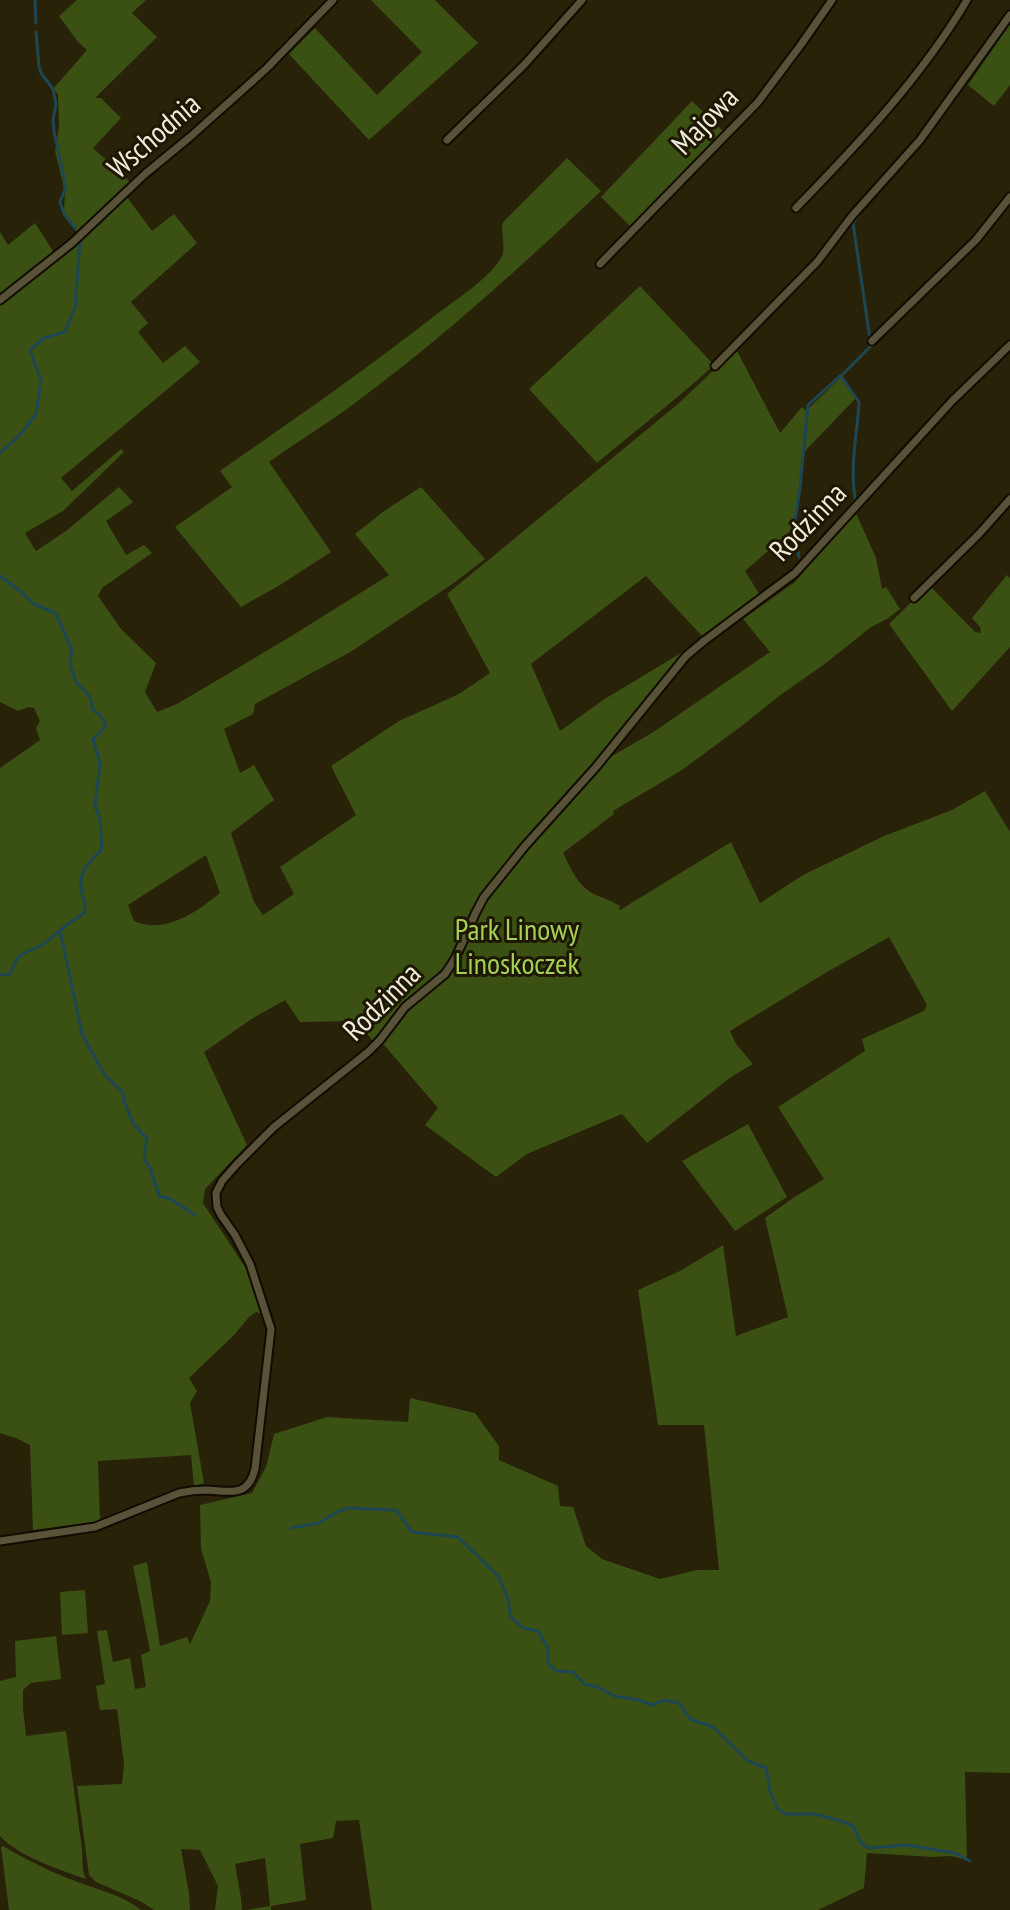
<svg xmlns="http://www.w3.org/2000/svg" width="1010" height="1910" viewBox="0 0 1010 1910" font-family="'PT Sans Narrow',sans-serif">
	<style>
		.green { fill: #3b5013; fill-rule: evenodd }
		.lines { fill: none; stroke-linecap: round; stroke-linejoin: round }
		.stream { stroke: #1e4754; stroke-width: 3 }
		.minor-casing { stroke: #110b00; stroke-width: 11 }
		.minor { stroke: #585238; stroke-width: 7 }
		.labels { text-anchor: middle; stroke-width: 6; stroke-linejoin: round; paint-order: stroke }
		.street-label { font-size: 30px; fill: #f0ecdd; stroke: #1e1802 }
		.park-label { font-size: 30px; fill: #a3d056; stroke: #1e1802 }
	</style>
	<rect width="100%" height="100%" fill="#282209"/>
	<!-- green -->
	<path class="green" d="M 77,0 L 146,0 L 132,13 L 157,37 L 95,98 L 101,98 L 121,118 L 93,148 L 130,182 L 77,232 L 64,212 L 65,191 L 55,151 L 59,128 L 58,94 L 53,89 L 87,50 L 78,42 L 59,16 Z
		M 371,0 L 435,0 L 478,43 L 369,140 L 289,54 L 315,28 L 377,95 L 422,52 Z
		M 1010,24 L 1010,85 L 994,106 L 968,85 Z
		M 692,101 L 725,133 L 632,228 L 601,197 Z
		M 567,158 L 601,191 C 523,265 443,338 355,403 C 327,424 297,442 269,462 L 331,552 L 280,585 L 241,607 L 175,527 L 232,487 L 220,471 C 293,420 367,369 437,314 C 457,299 488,279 501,258 C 507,247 500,235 503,222 Z
		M 127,197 L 152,231 L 174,214 L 197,243 L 131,302 L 148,323 L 138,332 L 163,363 L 185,346 L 200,362 L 61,478 L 72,491 L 121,449 L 124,452 L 63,511 L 25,533 L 36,551 L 66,531 L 119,487 L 133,502 L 106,521 L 126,555 L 144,545 L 152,553 L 102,588 L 98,596 L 121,629 L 156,663 L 145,692 L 157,712 L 177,704 L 285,640 L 389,575 L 355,534 L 384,511 L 421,487 L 485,559 L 451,585 L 352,651 L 255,704 L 253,714 L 224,729 L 240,773 L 254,765 L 274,800 L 231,833 L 254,902 L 263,915 L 294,894 L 280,867 L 356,815 L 331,766 L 399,721 L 459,694 L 490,673 L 447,594 L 678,404 L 736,349 L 780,433 L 802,407 L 806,411 L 799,490 L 793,529 L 745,571 L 760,595 L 702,636 L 646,576 L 531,664 L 560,731 L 603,700 L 686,650 L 618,731 L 542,830 L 607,759 L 655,731 L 770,652 L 743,619 L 795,582 L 855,511 L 876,558 L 882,589 L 886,587 L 900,609 L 887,619 L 871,627 L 826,663 L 779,696 L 743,725 L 682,770 L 613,811 L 614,814 L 563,853 C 572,870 578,887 596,895 C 605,899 613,901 621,907 L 618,908 L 620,910 L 731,842 L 760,903 L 803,875 L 884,836 L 952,810 L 985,791 L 1010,832 L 1010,1773 L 965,1772 L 967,1860 L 951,1856 L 932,1857 L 867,1853 L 864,1888 L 818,1910 L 372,1910 L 359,1820 L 336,1821 L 333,1838 L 300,1844 L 306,1900 L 271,1906 L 271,1910 L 247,1910 L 270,1906 L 265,1858 L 235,1864 L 241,1898 L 242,1910 L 215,1910 L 218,1886 L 200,1850 L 181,1849 L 189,1893 L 190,1910 L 154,1910 L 140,1901 L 96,1882 L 89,1875 L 77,1786 L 122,1784 L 124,1764 L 117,1709 L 100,1710 L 96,1686 L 105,1684 L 97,1631 L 107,1630 L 113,1662 L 130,1658 L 135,1689 L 146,1687 L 141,1655 L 150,1651 L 133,1566 L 147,1562 L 160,1646 L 187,1637 L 190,1644 L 210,1601 L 211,1582 L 201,1549 L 200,1505 L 252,1493 L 266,1467 L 274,1434 L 327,1417 L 408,1422 L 410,1398 L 475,1413 L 499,1446 L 499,1460 L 558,1486 L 560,1506 L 573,1507 L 586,1546 L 602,1559 L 660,1579 L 697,1570 L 719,1570 L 704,1425 L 658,1425 L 638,1290 L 680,1271 L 723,1245 L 736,1336 L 788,1317 L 765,1218 L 793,1198 L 824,1179 L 778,1107 L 865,1051 L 862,1039 L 924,1011 L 927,1005 L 889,937 L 827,972 L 730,1031 L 736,1044 L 753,1064 L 731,1077 L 647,1143 L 622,1114 L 527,1154 L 496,1177 L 425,1125 L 438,1108 L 385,1046 L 372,1040 L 357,1021 L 300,1022 L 285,1000 L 253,1018 L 204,1052 L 247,1145 L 205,1189 L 203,1203 L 251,1276 L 262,1314 L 256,1312 L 249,1317 L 235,1334 L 189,1378 L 197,1391 L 190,1403 L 204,1483 L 194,1487 L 191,1455 L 98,1461 L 100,1520 L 94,1522 L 33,1530 L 30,1445 L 18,1439 L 0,1433 L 0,768 L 40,740 L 36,728 L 40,721 L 34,708 L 29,707 L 18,711 L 0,702 L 0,305 L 27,285 L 23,279 L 0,296 L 0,232 L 8,245 L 35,223 L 55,254 L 60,258 C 85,239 104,217 127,197 ZM 206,855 L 220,893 C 198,911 165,935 134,921 L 128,905 Z
		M 640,286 L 714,365 C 676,400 636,430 597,463 L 529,389 Z
		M 841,377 L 856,398 L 805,451 L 809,408 Z
		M 1007,575 L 1010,578 L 1010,647 L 952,711 L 889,624 L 929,585 L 975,632 L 981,633 L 980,627 L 972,618 Z
		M 748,1124 L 787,1197 L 735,1231 L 682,1161 Z
		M 85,1590 L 88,1633 L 62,1635 L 60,1592 Z
		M 56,1636 L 61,1679 L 31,1683 L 23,1690 L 23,1708 L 26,1736 L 66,1731 L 82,1849 L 83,1871 L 86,1879 C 60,1870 18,1856 0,1836 L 0,1681 L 16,1677 L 15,1641 Z
		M 3,1846 C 27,1860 51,1872 78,1882 C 99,1890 123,1895 141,1910 L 9,1910 L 1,1847 Z"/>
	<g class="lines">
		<!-- stream -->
		<path class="stream" d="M 35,0 L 36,23
			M 36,32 L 39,66 L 41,73 L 53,89 L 56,104 L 53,120 L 54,131 L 64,178 L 65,189 L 60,202 L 64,214 L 75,228
			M 939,120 L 1007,26
			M 0,453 L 20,435 L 36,414 L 41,381 L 30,350 L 44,338 L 65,332 L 75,308 L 80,242
			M 856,504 C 849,468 857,437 859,402 L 841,376 L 871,346 L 853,223 L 861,211
			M 799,557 L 794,527 L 800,488 L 808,405 L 840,376
			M 0,576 L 20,591 L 34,604 L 55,613 L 72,649 L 70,664 L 76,682 L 90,697 L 93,710 L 101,716 L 106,726 L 93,739 L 100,763 L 95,806 L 100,819 L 102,849 C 91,860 79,871 81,888 C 82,900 87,898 84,913 L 60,930 L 82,1034 L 104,1074 L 123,1093 L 124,1101 L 133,1123 L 147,1139 L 144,1158 L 151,1170 L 159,1196 L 171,1199 L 195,1215
			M 0,975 L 10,974 C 19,953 18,956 38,947 C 46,943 54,936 60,930
			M 291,1528 L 319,1523 L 337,1512 L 348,1508 L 396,1510 L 412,1532 L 458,1537 L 498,1576 L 507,1596 L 511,1617 L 523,1628 L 538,1631 L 548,1648 L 548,1663 L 556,1671 L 573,1672 L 584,1684 L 598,1687 L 614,1696 L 639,1700 L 652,1705 L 665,1700 L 679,1703 L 690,1719 L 713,1727 L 748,1761 L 766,1768 L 770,1791 L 778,1809 L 786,1814 L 814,1814 L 841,1821 L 853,1826 L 862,1844 L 869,1848 L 907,1845 L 955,1853 L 970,1861"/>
		<!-- minor casing -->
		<g class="minor-casing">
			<path id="minor" d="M 447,140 L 524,65 L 582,0
				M 796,208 C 858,144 921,78 967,0
				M 600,264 L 758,102 L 800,46 L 832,0
				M 0,300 L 72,243 L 145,174 L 190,137 L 266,69 L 333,0
				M 872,341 L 976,240 L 1010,197
				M 715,366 L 817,262 L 852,216 L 920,140 L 1010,15
				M 914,598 L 979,534 L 1010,499
				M 0,1541 L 95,1527 L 179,1493 C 188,1491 197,1490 206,1490 C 230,1491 248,1498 255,1469 L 271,1329 L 250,1264 L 235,1235 L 221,1215 L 217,1207 L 216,1193 L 222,1181 L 237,1164 L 274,1127 L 368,1052 L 380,1040 L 405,1007 L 445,974 L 455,959 L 476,912 L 484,897 L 525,846 L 596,767 L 686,656 L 704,641 L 795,573 L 952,401 L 1010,345"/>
		</g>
		<!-- minor -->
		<use href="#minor" class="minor"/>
	</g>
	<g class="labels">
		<!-- street labels -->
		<g class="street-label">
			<text transform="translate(705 121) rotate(-46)" y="10">Majowa</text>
			<text transform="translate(154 136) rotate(-41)" y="10">Wschodnia</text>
			<text transform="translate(808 522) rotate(-46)" y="10">Rodzinna</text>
			<text transform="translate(382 1002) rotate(-45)" y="10">Rodzinna</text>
		</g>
		<!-- park labels -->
		<g class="park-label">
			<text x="517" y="940">Park Linowy<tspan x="517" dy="34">Linoskoczek</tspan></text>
		</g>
	</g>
</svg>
